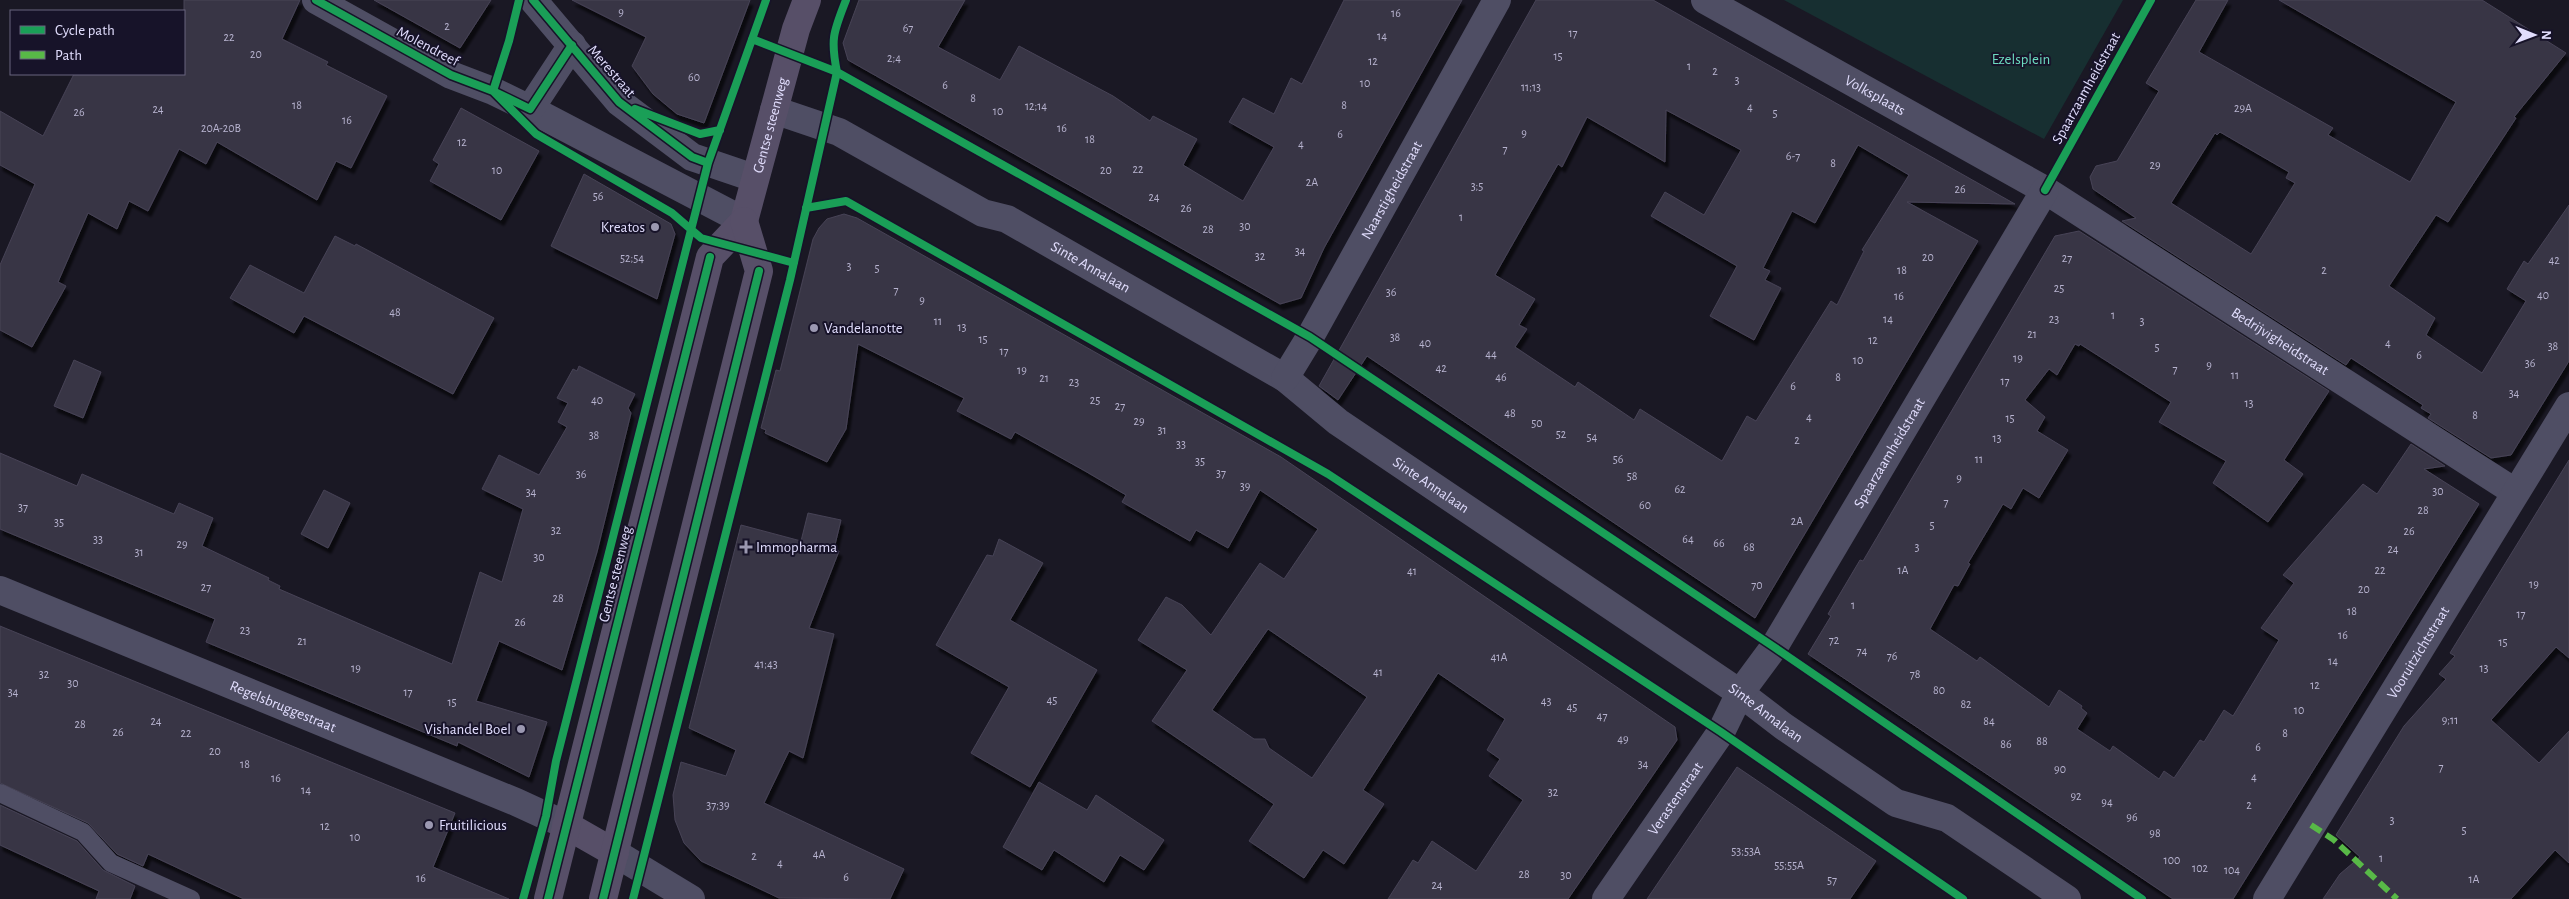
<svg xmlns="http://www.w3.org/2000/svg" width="2569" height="899" viewBox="0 0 2569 899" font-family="'Alegreya Sans',sans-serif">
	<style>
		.green { fill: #172f31 }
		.building { fill: #393645; stroke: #474356; fill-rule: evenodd; filter: url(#shadow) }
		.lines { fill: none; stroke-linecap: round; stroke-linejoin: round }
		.lane { stroke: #4f4e64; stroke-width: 18 }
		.street { stroke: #4f4e64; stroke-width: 28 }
		.primary { stroke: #574f68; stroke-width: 28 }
		.quiet { stroke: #58b947; stroke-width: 6; stroke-dasharray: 12 6; stroke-linecap: butt }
		.cycleway-casing { stroke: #171329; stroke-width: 11 }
		.cycleway { stroke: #1a9f57; stroke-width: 8 }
		.poi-dot { fill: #9b98b1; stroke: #171329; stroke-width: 2 }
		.labels { text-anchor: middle; stroke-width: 4; stroke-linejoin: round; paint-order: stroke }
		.number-label { font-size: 12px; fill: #b7b3cf }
		.street-label { font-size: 15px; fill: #e1ddfd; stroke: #171329 }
		.park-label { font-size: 15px; fill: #6cdac0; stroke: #171329 }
		.poi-label { font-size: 15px; fill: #e1ddfd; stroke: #171329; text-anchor: start }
	</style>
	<defs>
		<filter id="shadow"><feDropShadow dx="3" dy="5.5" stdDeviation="1" flood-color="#0009"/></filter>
	</defs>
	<rect width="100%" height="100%" fill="#1a1824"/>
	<!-- green -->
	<path class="green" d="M 1784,0 L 2123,0 L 2044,139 Z"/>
	<!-- building -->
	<path class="building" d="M 184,0 L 300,0 L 282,39 L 328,62 L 326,65 L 387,96 L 351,168 L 336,161 L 317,200 L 217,142 L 206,164 L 179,149 L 148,211 L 129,201 L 117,229 L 88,213 L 58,282 L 66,286 L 32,347 L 0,330 L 0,265 L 35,184 L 0,165 L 0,111 L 43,136 L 74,74 L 184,74 Z
		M 374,0 L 491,0 L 460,48 Z
		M 572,0 L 750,0 L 704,123 L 677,114 L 653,94 L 632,66 L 646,37 Z
		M 859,0 L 965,0 L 938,47 L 1000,80 L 1019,46 L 1113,96 L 1150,121 L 1153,116 L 1197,139 L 1183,165 L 1243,201 L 1274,147 L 1229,122 L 1243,98 L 1274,114 L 1291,78 L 1302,84 L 1344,0 L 1462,0 L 1324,248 L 1301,298 L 1280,304 L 848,60 L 843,43 Z
		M 1536,0 L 1653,0 L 2015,204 L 1907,202 L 1978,241 L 1755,618 L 1367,356 L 1338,400 L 1319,386 ZM 1666,110 L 1741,150 L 1704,215 L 1665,192 L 1651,216 L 1737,266 L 1710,316 L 1754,340 L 1781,288 L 1765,280 L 1770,271 L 1763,268 L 1792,211 L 1815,223 L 1858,145 L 1909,175 L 1862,250 L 1864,251 L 1837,305 L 1831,301 L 1756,421 L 1747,416 L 1722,461 L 1640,409 L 1634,420 L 1578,382 L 1575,387 L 1515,347 L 1527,329 L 1519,325 L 1535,299 L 1495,275 L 1558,164 L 1562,167 L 1587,117 L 1665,162 Z
		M 2196,0 L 2228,0 L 2199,52 L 2333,128 L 2328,135 L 2410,182 L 2456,102 L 2279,0 L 2482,0 L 2566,53 L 2514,117 L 2516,118 L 2448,222 L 2436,215 L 2389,286 L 2435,318 L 2426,335 L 2482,373 L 2526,301 L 2507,289 L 2524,261 L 2528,264 L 2569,205 L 2569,361 L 2511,455 L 2491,458 L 2428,418 L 2431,414 L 2421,408 L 2423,405 L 2351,358 L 2346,365 L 2122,221 L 2136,218 L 2093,189 L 2090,177 L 2096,166 L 2117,161 L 2159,91 L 2146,83 ZM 2220,132 L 2289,172 L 2286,178 L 2295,183 L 2251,254 L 2171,203 L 2215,133 L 2217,135 Z
		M 461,108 L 539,151 L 501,220 L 430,181 L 439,164 L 433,160 Z
		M 584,174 L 671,224 L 675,234 L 657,299 L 551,246 Z
		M 844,214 L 857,218 L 1281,457 L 1675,727 L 1677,740 L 1568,899 L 1388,899 L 1413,860 L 1418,863 L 1432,841 L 1476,871 L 1523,800 L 1489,776 L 1500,759 L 1487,750 L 1505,719 L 1438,673 L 1363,790 L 1384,804 L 1344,864 L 1323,850 L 1304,878 L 1249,841 L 1274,804 L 1152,721 L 1187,670 L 1138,640 L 1166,597 L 1182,605 L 1211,635 L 1260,563 L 1284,579 L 1318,529 L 1260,490 L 1228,548 L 1196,530 L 1190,541 L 1122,502 L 1126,495 L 1085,471 L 1015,432 L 1011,439 L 957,411 L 964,398 L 858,344 L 846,429 L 827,462 L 765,433 L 766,430 L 761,428 L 776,370 L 780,371 L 813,239 L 819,228 L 827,219 ZM 1268,629 L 1367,697 L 1312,778 L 1269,748 L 1265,739 L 1254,739 L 1212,710 Z
		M 2079,231 L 2329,391 L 2284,460 L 2303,474 L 2268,522 L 2213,483 L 2226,461 L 2159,422 L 2171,402 L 2080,344 L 2079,346 L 2075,344 L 2057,375 L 2049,369 L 2025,400 L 2045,417 L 2037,431 L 2068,450 L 2039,498 L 2023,488 L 2011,509 L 2003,504 L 1968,563 L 1970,564 L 1958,586 L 1954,585 L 1930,629 L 1977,661 L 1980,657 L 2049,707 L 2059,690 L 2082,706 L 2081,708 L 2087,713 L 2077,729 L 2110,751 L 2113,746 L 2159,779 L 2164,771 L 2174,778 L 2200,740 L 2204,742 L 2224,710 L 2233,716 L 2279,640 L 2261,628 L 2294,583 L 2283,575 L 2363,484 L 2377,494 L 2411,444 L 2445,466 L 2424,469 L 2479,504 L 2233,899 L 2173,899 L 1808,654 L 1831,616 L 1828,614 L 1860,560 L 1863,561 L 2055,236 Z
		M 335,236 L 355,246 L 356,244 L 494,318 L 453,394 L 304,316 L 294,333 L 230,298 L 250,265 L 304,293 Z
		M 74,360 L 101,372 L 83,418 L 54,406 Z
		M 579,366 L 635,394 L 628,408 L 631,413 L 597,552 L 562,670 L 499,641 L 476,701 L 547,722 L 529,777 L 458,742 L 457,746 L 206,642 L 215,619 L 0,529 L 0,453 L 77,486 L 82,474 L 174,514 L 179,503 L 213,518 L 202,546 L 269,578 L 268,580 L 280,586 L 279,589 L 452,664 L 480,572 L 502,582 L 523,509 L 482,489 L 499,455 L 539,475 L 567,427 L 558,422 L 568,403 L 557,398 L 573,369 L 577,371 Z
		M 2569,460 L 2569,658 L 2556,647 L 2491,720 L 2539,763 L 2569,731 L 2569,863 L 2555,850 L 2511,899 L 2323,899 L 2340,874 L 2360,857 L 2336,835 L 2404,726 L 2446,679 L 2439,674 L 2455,656 L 2450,653 Z
		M 324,490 L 350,503 L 328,548 L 301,534 Z
		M 808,513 L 841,520 L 834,549 L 839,551 L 809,628 L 834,634 L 803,758 L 789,751 L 764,803 L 904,869 L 890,899 L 779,898 L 701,861 L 684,843 L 675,820 L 673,795 L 681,762 L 726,776 L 736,750 L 689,728 L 741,525 L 801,541 Z
		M 999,539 L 1043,563 L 1010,620 L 1097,670 L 1030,787 L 971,753 L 1009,687 L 936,645 L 987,555 L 993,556 Z
		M 0,626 L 455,813 L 433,867 L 509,899 L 244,899 L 148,854 L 143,866 L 117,854 L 88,823 L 0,783 Z
		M 1737,767 L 1876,861 L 1850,899 L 1647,899 Z
		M 1039,782 L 1087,810 L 1096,795 L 1164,840 L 1144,870 L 1120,855 L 1104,882 L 1054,850 L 1042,870 L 1003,847 Z
		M 0,805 L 77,841 L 103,870 L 135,886 L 130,899 L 96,899 L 99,891 L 0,845 Z"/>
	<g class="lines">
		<!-- lane -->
		<path class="lane" d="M 0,793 L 83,832 L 111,863 L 191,899"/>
		<!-- street -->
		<g class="street">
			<path d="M 316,0 L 451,75 L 493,91 L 530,109 L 744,221"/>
			<path d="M 533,0 L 619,102 L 692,157 L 754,178"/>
			<path id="s1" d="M 1705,0 L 2045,190 L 2515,492"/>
			<path d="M 530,109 L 572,45"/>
			<path id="s2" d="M 774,110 L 839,132 L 983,213 L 1007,219 L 1285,378 L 1338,422 L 1740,693 L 1783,726 L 1896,803 L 1947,818 L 2067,899"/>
			<path id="s3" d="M 1285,378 L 1310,337 L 1497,0"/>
			<path id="s4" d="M 0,590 L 516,802 L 566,825"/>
			<path d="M 615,853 L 691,899"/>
			<path id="s5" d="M 1606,899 L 1721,732 L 1740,693 L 1774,647 L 2045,190"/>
			<path id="s6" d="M 2267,899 L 2569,406"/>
		</g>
		<!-- primary -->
		<g class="primary">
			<path d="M 566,825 L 615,853"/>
			<path id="s7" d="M 548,899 L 710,257 L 744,221 L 796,29 L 807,0"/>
			<path d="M 603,899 L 759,271 L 744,221"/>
		</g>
		<!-- quiet -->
		<path class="quiet" d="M 2311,825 L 2334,840 L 2397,899"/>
		<!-- cycleway casing -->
		<g class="cycleway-casing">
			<path id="cycleway" d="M 316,0 L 451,75 L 493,91 L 530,109 L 572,45
				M 533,0 L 619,102 L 692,157 L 708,163
				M 752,39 L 837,72 L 1310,337 L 1774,647 L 2142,899
				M 493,91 L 536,134 L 672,213 L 701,238 L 794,263
				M 493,91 L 509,41 L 519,0
				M 635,109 L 700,134 L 720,130
				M 2045,190 L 2151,0
				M 806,208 L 846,201 L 1328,474 L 1721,732 L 1963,899
				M 523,899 L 546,816 L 556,761 L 708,163 L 766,0
				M 548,899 L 710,257
				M 603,899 L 759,271
				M 633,899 L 790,280 L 837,72 C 830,38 834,31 846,0"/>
		</g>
		<!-- cycleway -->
		<use href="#cycleway" class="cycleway"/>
	</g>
	<!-- markers -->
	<g class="poi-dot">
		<circle cx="655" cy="227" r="5"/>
		<circle cx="814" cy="328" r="5"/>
		<path d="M743.5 539.5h5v5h5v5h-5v5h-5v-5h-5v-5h5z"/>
		<circle cx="521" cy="729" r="5"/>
		<circle cx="429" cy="825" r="5"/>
	</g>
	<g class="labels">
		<!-- number labels -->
		<g class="number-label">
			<text x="621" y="16">9</text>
			<text x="1396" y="17">16</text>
			<text x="447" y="30">2</text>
			<text x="908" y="32">67</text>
			<text x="1573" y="37">17</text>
			<text x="1382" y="40">14</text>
			<text x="229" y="41">22</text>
			<text x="256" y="58">20</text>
			<text x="1558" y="60">15</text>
			<text x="894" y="62">2;4</text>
			<text x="1373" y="65">12</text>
			<text x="1689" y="70">1</text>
			<text x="1715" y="75">2</text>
			<text x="694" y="81">60</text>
			<text x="1737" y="84">3</text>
			<text x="1365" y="87">10</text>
			<text x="945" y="89">6</text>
			<text x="1531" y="91">11;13</text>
			<text x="973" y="102">8</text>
			<text x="297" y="109">18</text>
			<text x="1344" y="109">8</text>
			<text x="1036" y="110">12;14</text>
			<text x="1750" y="111">4</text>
			<text x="2243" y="112">29A</text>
			<text x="158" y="113">24</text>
			<text x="998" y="115">10</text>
			<text x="79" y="116">26</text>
			<text x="1775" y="117">5</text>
			<text x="347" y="124">16</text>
			<text x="221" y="132">20A-20B</text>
			<text x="1062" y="132">16</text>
			<text x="1524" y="137">9</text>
			<text x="1340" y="138">6</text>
			<text x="1090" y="143">18</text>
			<text x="462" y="146">12</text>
			<text x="1301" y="148">4</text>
			<text x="1505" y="153">7</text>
			<text x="1793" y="160">6-7</text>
			<text x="1833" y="167">8</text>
			<text x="2155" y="169">29</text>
			<text x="1138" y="173">22</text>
			<text x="497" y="174">10</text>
			<text x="1106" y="174">20</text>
			<text x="1312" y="186">2A</text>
			<text x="1477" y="190">3;5</text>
			<text x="1960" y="193">26</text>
			<text x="598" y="200">56</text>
			<text x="1154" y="201">24</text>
			<text x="1186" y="212">26</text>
			<text x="1461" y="221">1</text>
			<text x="1245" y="230">30</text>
			<text x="1208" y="233">28</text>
			<text x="1300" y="255">34</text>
			<text x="1260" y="260">32</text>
			<text x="1928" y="261">20</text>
			<text x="632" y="262">52;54</text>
			<text x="2067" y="262">27</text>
			<text x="2554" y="264">42</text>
			<text x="849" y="270">3</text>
			<text x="877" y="272">5</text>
			<text x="1902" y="274">18</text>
			<text x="2324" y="274">2</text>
			<text x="2059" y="292">25</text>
			<text x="896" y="294">7</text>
			<text x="1391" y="296">36</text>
			<text x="2543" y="299">40</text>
			<text x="1899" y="300">16</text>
			<text x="922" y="304">9</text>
			<text x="395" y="316">48</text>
			<text x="2113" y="319">1</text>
			<text x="1888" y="323">14</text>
			<text x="2054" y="323">23</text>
			<text x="938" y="325">11</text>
			<text x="2142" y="325">3</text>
			<text x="962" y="331">13</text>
			<text x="2032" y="338">21</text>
			<text x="1395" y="341">38</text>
			<text x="983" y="343">15</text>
			<text x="1873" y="344">12</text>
			<text x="1425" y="347">40</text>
			<text x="2388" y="347">4</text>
			<text x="2553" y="350">38</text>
			<text x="2157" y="351">5</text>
			<text x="1004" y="355">17</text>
			<text x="1491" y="358">44</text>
			<text x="2419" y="359">6</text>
			<text x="2018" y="362">19</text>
			<text x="1858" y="364">10</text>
			<text x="2530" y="367">36</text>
			<text x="2209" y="369">9</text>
			<text x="1441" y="372">42</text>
			<text x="2175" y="373">7</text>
			<text x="1022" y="374">19</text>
			<text x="2235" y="379">11</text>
			<text x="1501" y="381">46</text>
			<text x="1838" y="381">8</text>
			<text x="1044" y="382">21</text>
			<text x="2005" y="385">17</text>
			<text x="1074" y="386">23</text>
			<text x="1793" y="390">6</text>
			<text x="2514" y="397">34</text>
			<text x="597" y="404">40</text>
			<text x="1095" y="404">25</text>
			<text x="2249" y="407">13</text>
			<text x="1120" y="410">27</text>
			<text x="1510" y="417">48</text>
			<text x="2475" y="419">8</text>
			<text x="1809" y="421">4</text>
			<text x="2010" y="422">15</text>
			<text x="1139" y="425">29</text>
			<text x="1537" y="427">50</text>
			<text x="1162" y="434">31</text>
			<text x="1561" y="438">52</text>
			<text x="594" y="439">38</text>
			<text x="1592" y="441">54</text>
			<text x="1997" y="442">13</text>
			<text x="1797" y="444">2</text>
			<text x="1181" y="448">33</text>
			<text x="1618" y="463">56</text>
			<text x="1979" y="463">11</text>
			<text x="1200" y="465">35</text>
			<text x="1221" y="477">37</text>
			<text x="581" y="478">36</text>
			<text x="1632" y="480">58</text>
			<text x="1959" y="482">9</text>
			<text x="1245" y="490">39</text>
			<text x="1680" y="493">62</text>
			<text x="2438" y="495">30</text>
			<text x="531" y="496">34</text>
			<text x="1946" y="506">7</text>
			<text x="1645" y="509">60</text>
			<text x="23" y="511">37</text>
			<text x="2423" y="514">28</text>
			<text x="1797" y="525">2A</text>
			<text x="59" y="526">35</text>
			<text x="1932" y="529">5</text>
			<text x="556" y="534">32</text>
			<text x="2409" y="535">26</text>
			<text x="98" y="543">33</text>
			<text x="1688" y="543">64</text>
			<text x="1719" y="547">66</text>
			<text x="182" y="548">29</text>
			<text x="1749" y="551">68</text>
			<text x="1917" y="551">3</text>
			<text x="2393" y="553">24</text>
			<text x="139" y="556">31</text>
			<text x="539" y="561">30</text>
			<text x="1903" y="574">1A</text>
			<text x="2380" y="574">22</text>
			<text x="1412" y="575">41</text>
			<text x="2534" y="588">19</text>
			<text x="1757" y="589">70</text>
			<text x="206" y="591">27</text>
			<text x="2364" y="593">20</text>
			<text x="558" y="602">28</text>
			<text x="1853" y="609">1</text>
			<text x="2352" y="615">18</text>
			<text x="2521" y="618">17</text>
			<text x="520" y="626">26</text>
			<text x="245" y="634">23</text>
			<text x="2343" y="639">16</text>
			<text x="1834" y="644">72</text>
			<text x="302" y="645">21</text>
			<text x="2503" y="646">15</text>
			<text x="1862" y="655">74</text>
			<text x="1892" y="660">76</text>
			<text x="1499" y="661">41A</text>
			<text x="2333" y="665">14</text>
			<text x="766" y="668">41;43</text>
			<text x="356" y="672">19</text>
			<text x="2484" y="672">13</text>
			<text x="1378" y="676">41</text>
			<text x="44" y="678">32</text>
			<text x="1915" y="678">78</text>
			<text x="73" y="687">30</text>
			<text x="2315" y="689">12</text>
			<text x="1939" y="694">80</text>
			<text x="13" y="696">34</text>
			<text x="408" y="696">17</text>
			<text x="1052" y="704">45</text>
			<text x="1546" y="705">43</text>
			<text x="452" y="706">15</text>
			<text x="1966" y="708">82</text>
			<text x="1572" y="711">45</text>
			<text x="2299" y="714">10</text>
			<text x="1602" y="720">47</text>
			<text x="2450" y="724">9;11</text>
			<text x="156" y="725">24</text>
			<text x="1989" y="725">84</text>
			<text x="80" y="728">28</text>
			<text x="118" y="736">26</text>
			<text x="186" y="737">22</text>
			<text x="2285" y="737">8</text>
			<text x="1623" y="743">49</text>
			<text x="2042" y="745">88</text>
			<text x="2006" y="748">86</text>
			<text x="2258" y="751">6</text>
			<text x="215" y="755">20</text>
			<text x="245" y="768">18</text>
			<text x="1643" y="768">34</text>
			<text x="2441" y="771">7</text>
			<text x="2060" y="773">90</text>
			<text x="2254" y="781">4</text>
			<text x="276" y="782">16</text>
			<text x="306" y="794">14</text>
			<text x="1553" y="796">32</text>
			<text x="2076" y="800">92</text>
			<text x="2107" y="806">94</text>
			<text x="718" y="809">37;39</text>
			<text x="2249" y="809">2</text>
			<text x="2132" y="821">96</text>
			<text x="2392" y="824">3</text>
			<text x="325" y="830">12</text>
			<text x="2464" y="834">5</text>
			<text x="2155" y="837">98</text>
			<text x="355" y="841">10</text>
			<text x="1746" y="855">53;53A</text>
			<text x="819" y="858">4A</text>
			<text x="754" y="860">2</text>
			<text x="2381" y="862">1</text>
			<text x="2172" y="864">100</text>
			<text x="780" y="867">4</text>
			<text x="1789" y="869">55;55A</text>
			<text x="2200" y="872">102</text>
			<text x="2232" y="874">104</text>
			<text x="1524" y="878">28</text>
			<text x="1566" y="879">30</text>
			<text x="846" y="881">6</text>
			<text x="421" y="882">16</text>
			<text x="2474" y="883">1A</text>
			<text x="1832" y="884">57</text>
			<text x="1437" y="889">24</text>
		</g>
		<!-- street labels -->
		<g class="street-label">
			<text transform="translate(428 46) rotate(28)" y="5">Molendreef</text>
			<text transform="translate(612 71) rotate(49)" y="5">Merestraat</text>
			<text transform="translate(2086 88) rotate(-61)" y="5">Spaarzaamheidstraat</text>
			<text dy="5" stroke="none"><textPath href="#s1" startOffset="195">Volksplaats</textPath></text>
			<text dy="5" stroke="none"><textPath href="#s7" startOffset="811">Gentse steenweg</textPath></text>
			<text dy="5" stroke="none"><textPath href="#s3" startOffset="216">Naarstigheidstraat</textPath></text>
			<text dy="5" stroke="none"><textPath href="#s2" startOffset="355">Sinte Annalaan</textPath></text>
			<text dy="5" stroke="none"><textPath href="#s1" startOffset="669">Bedrijvigheidstraat</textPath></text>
			<text dy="5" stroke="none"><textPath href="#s5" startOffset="529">Spaarzaamheidstraat</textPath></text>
			<text dy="5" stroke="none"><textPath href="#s2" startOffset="760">Sinte Annalaan</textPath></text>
			<text transform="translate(615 574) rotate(-76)" y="5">Gentse steenweg</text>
			<text dy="5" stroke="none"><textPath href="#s6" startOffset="289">Vooruitzichtstraat</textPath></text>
			<text dy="5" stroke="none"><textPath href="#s4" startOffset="306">Regelsbruggestraat</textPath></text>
			<text dy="5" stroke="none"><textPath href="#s2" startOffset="1165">Sinte Annalaan</textPath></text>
			<text dy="5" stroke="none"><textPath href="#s5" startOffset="122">Verastenstraat</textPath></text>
		</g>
		<!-- park labels -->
		<g class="park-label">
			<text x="2021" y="64">Ezelsplein</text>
		</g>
		<!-- poi labels -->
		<g class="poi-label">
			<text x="645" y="232" text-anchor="end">Kreatos</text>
			<text x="824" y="333">Vandelanotte</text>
			<text x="756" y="552">Immopharma</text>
			<text x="511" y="734" text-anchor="end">Vishandel Boel</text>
			<text x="439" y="830">Fruitilicious</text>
		</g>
	</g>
	<!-- legend -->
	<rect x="10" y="10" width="175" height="65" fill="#171329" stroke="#68647e"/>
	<rect x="20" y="26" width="25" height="8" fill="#1a9f57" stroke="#68647e"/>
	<text x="55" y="35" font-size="15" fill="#e1ddfd">Cycle path</text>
	<rect x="20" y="51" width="25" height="8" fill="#58b947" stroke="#68647e"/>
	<text x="55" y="60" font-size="15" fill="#e1ddfd">Path</text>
	<!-- north arrow -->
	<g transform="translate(2534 35) rotate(91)" stroke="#171329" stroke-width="4" paint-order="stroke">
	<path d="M0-4L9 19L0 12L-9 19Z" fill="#e1ddfd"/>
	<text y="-8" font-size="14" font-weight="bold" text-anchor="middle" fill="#e1ddfd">N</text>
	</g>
</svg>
